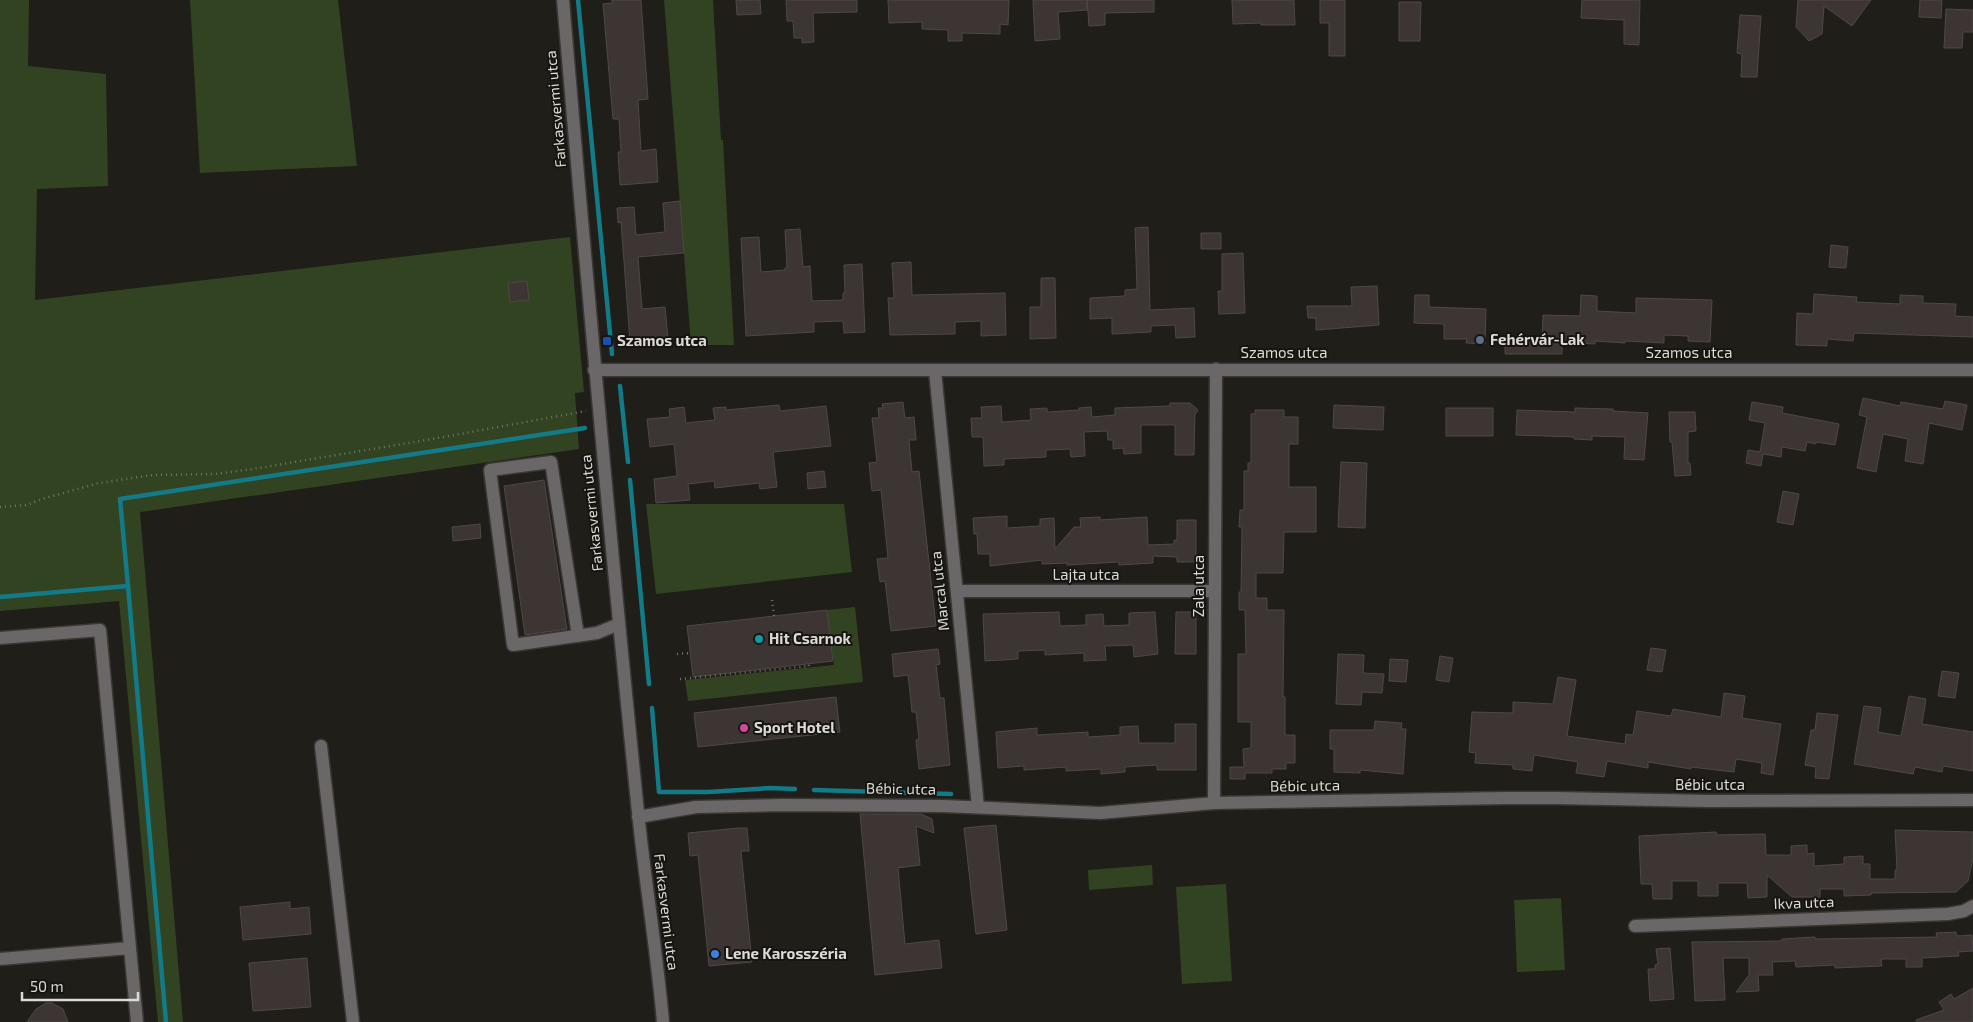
<svg xmlns="http://www.w3.org/2000/svg" width="1973" height="1022" viewBox="0 0 1973 1022" font-family="'Exo 2',sans-serif">
	<style>
		.green { fill: #324322 }
		.lines { fill: none; stroke-linecap: round; stroke-linejoin: round }
		.stream { stroke: #137a88; stroke-width: 4.5 }
		.building { fill: #3c3534; stroke: #4e4847 }
		.minor-casing { stroke: #393834; stroke-width: 15 }
		.path { stroke: #74736f; stroke-width: 2.5; stroke-dasharray: 1 4; stroke-linecap: butt }
		.minor { stroke: #6b6768; stroke-width: 12 }
		.service-dot { fill: #5c6f8a; stroke: #161510; stroke-width: 2 }
		.transit-dot { fill: #1a4fb4; stroke: #161510; stroke-width: 2 }
		.culture-dot { fill: #0f9aa8; stroke: #161510; stroke-width: 2 }
		.hotel-dot { fill: #d1479c; stroke: #161510; stroke-width: 2 }
		.shop-dot { fill: #3f7fe0; stroke: #161510; stroke-width: 2 }
		.labels { text-anchor: middle; stroke-width: 4; stroke-linejoin: round; paint-order: stroke }
		.street-label { font-size: 15px; fill: #dbdad7; stroke: #161510 }
		.poi-label { font-size: 15px; font-weight: bold; fill: #dbdad7; stroke: #161510; text-anchor: start }
	</style>
	<rect width="100%" height="100%" fill="#1f1e19"/>
	<!-- green -->
	<path class="green" d="M 0,0 L 29,0 L 28,66 L 106,74 L 108,186 L 37,189 L 35,300 L 570,237 L 584,392 L 575,393 L 579,449 L 140,512 L 183,1022 L 158,1022 L 119,601 L 0,611 Z
		M 190,0 L 338,0 L 357,166 L 200,173 Z
		M 664,0 L 713,0 L 721,140 L 723,140 L 734,345 L 691,345 Z
		M 646,504 L 844,504 L 852,572 L 656,594 Z
		M 855,607 L 863,682 L 688,701 L 685,680 L 834,665 L 827,610 Z
		M 1152,865 L 1153,885 L 1089,890 L 1088,870 Z
		M 1226,884 L 1232,981 L 1182,984 L 1176,887 Z
		M 1561,898 L 1565,970 L 1517,972 L 1514,900 Z"/>
	<g class="lines">
		<!-- stream -->
		<path class="stream" d="M 578,0 L 612,354
			M 620,386 L 628,462
			M 630,480 L 649,684
			M 128,586 L 166,1022
			M 0,597 L 128,586 L 120,499 L 585,428
			M 652,708 L 659,792 L 708,792 L 770,788 L 795,789
			M 814,790 L 951,794"/>
	</g>
	<!-- building -->
	<path class="building" d="M 612,0 L 641,0 L 648,99 L 638,100 L 641,151 L 656,149 L 658,182 L 620,185 L 618,152 L 621,152 L 619,119 L 613,119 L 603,4 L 612,3 Z
		M 736,0 L 760,0 L 761,14 L 737,15 Z
		M 786,0 L 857,0 L 857,12 L 813,13 L 814,42 L 802,43 L 802,38 L 794,38 L 793,21 L 787,21 Z
		M 888,0 L 1009,0 L 1008,25 L 1000,24 L 1000,34 L 962,33 L 962,41 L 948,41 L 948,30 L 922,29 L 922,22 L 889,23 Z
		M 1033,0 L 1087,0 L 1087,10 L 1058,12 L 1060,39 L 1035,41 Z
		M 1087,0 L 1154,0 L 1154,12 L 1105,13 L 1105,25 L 1089,26 Z
		M 1232,0 L 1294,0 L 1295,25 L 1261,25 L 1261,23 L 1233,24 Z
		M 1320,0 L 1345,0 L 1345,56 L 1329,56 L 1329,23 L 1320,23 Z
		M 1582,0 L 1640,0 L 1639,45 L 1624,44 L 1624,20 L 1581,18 Z
		M 1798,0 L 1871,0 L 1852,26 L 1824,6 L 1822,34 L 1809,41 L 1796,27 Z
		M 1920,0 L 1942,0 L 1941,18 L 1919,17 Z
		M 1399,2 L 1421,2 L 1420,41 L 1399,41 Z
		M 1946,9 L 1973,10 L 1973,32 L 1963,32 L 1962,48 L 1944,48 Z
		M 1740,15 L 1761,16 L 1757,77 L 1741,77 L 1742,54 L 1737,53 Z
		M 680,201 L 684,253 L 638,257 L 642,309 L 665,307 L 668,338 L 630,341 L 621,222 L 618,223 L 617,208 L 634,207 L 636,235 L 665,232 L 663,203 Z
		M 1148,227 L 1150,310 L 1194,308 L 1195,337 L 1176,338 L 1175,325 L 1151,326 L 1151,332 L 1112,334 L 1112,318 L 1090,319 L 1090,298 L 1125,296 L 1125,290 L 1137,289 L 1135,228 Z
		M 800,229 L 803,267 L 810,266 L 812,301 L 843,300 L 843,293 L 845,293 L 844,265 L 862,264 L 865,332 L 844,333 L 843,321 L 814,322 L 814,332 L 746,336 L 741,238 L 759,237 L 761,272 L 785,270 L 785,268 L 787,268 L 785,230 Z
		M 1201,233 L 1221,233 L 1221,249 L 1201,249 Z
		M 1831,245 L 1848,247 L 1846,268 L 1829,267 Z
		M 1243,253 L 1245,313 L 1219,314 L 1218,291 L 1222,291 L 1222,254 Z
		M 911,262 L 912,295 L 1005,293 L 1006,335 L 981,336 L 981,321 L 955,322 L 955,334 L 890,335 L 888,298 L 894,298 L 892,263 Z
		M 1041,278 L 1055,278 L 1056,338 L 1030,339 L 1030,307 L 1041,307 Z
		M 527,281 L 529,300 L 510,302 L 508,283 Z
		M 1377,286 L 1379,325 L 1316,330 L 1316,318 L 1308,318 L 1307,306 L 1352,306 L 1351,287 Z
		M 1814,294 L 1857,297 L 1856,302 L 1900,304 L 1900,295 L 1923,296 L 1923,303 L 1956,304 L 1955,316 L 1973,317 L 1973,337 L 1854,333 L 1853,341 L 1827,339 L 1827,346 L 1796,345 L 1797,313 L 1813,314 Z
		M 1415,295 L 1429,295 L 1429,307 L 1486,309 L 1485,344 L 1466,343 L 1467,339 L 1444,339 L 1444,324 L 1414,323 Z
		M 1581,295 L 1597,296 L 1597,311 L 1636,313 L 1636,298 L 1712,300 L 1710,342 L 1688,341 L 1688,336 L 1664,335 L 1664,343 L 1625,341 L 1625,343 L 1595,341 L 1595,344 L 1562,342 L 1562,354 L 1505,354 L 1505,336 L 1542,337 L 1543,315 L 1580,316 Z
		M 1863,398 L 1900,406 L 1901,402 L 1943,409 L 1945,401 L 1967,405 L 1962,430 L 1929,423 L 1923,464 L 1905,461 L 1908,439 L 1883,434 L 1876,472 L 1857,468 L 1867,417 L 1859,415 Z
		M 903,402 L 905,418 L 914,417 L 916,440 L 909,440 L 912,472 L 919,471 L 936,626 L 891,631 L 885,581 L 880,582 L 877,559 L 888,558 L 881,490 L 872,491 L 869,463 L 877,462 L 872,418 L 879,418 L 878,408 L 883,408 L 882,404 Z
		M 1752,402 L 1783,407 L 1782,413 L 1839,424 L 1835,445 L 1816,442 L 1816,444 L 1807,442 L 1805,451 L 1782,447 L 1781,457 L 1763,454 L 1761,466 L 1746,463 L 1748,450 L 1760,452 L 1765,423 L 1749,420 Z
		M 1170,403 L 1190,403 L 1198,410 L 1195,414 L 1194,455 L 1175,455 L 1175,425 L 1141,425 L 1141,453 L 1124,454 L 1123,448 L 1113,449 L 1113,440 L 1108,440 L 1107,431 L 1084,432 L 1085,456 L 1071,457 L 1070,449 L 1046,450 L 1046,457 L 1004,459 L 1004,465 L 984,466 L 983,437 L 972,437 L 971,418 L 982,418 L 981,407 L 1001,406 L 1002,422 L 1031,420 L 1030,409 L 1047,408 L 1047,412 L 1079,410 L 1079,408 L 1091,407 L 1092,417 L 1115,415 L 1115,408 L 1170,406 Z
		M 779,405 L 780,411 L 826,406 L 831,446 L 773,452 L 777,487 L 760,489 L 759,483 L 715,488 L 714,481 L 688,484 L 690,500 L 656,503 L 654,479 L 677,476 L 674,444 L 650,447 L 647,419 L 670,417 L 669,409 L 684,407 L 686,423 L 715,420 L 713,408 L 726,407 L 726,410 Z
		M 1334,405 L 1384,407 L 1383,430 L 1333,428 Z
		M 1446,408 L 1493,408 L 1493,436 L 1446,436 Z
		M 1575,408 L 1613,409 L 1613,411 L 1648,413 L 1644,460 L 1624,459 L 1625,437 L 1592,436 L 1592,440 L 1574,439 L 1574,437 L 1516,435 L 1517,410 L 1575,412 Z
		M 1255,410 L 1284,410 L 1284,417 L 1298,417 L 1298,444 L 1289,444 L 1289,487 L 1316,487 L 1316,532 L 1284,532 L 1283,573 L 1256,573 L 1256,598 L 1267,598 L 1267,610 L 1284,610 L 1283,697 L 1285,697 L 1285,735 L 1295,735 L 1295,763 L 1286,763 L 1286,769 L 1272,769 L 1272,773 L 1245,773 L 1245,779 L 1230,779 L 1230,767 L 1244,767 L 1243,749 L 1251,748 L 1251,722 L 1238,722 L 1238,654 L 1246,654 L 1245,610 L 1239,610 L 1239,592 L 1241,592 L 1242,527 L 1239,527 L 1240,510 L 1244,510 L 1244,471 L 1248,471 L 1248,463 L 1251,463 L 1251,414 L 1255,414 Z
		M 1669,412 L 1695,412 L 1696,431 L 1688,432 L 1688,463 L 1690,463 L 1691,475 L 1675,476 L 1672,442 L 1670,442 Z
		M 1341,462 L 1367,463 L 1365,528 L 1338,527 Z
		M 824,471 L 826,487 L 808,489 L 807,473 Z
		M 544,480 L 567,629 L 525,635 L 504,486 Z
		M 1783,491 L 1799,494 L 1793,525 L 1777,522 Z
		M 1007,516 L 1007,528 L 1040,526 L 1040,519 L 1054,518 L 1055,549 L 1074,527 L 1081,527 L 1080,518 L 1100,517 L 1100,520 L 1147,517 L 1148,545 L 1174,544 L 1174,540 L 1177,540 L 1177,520 L 1196,520 L 1196,562 L 1177,562 L 1177,557 L 1153,556 L 1153,563 L 1119,565 L 1119,562 L 1067,565 L 1067,563 L 1042,564 L 1042,560 L 990,566 L 990,554 L 978,554 L 977,533 L 974,534 L 973,518 Z
		M 480,524 L 481,538 L 453,541 L 452,527 Z
		M 827,610 L 833,661 L 693,677 L 687,626 Z
		M 1059,612 L 1060,626 L 1086,625 L 1086,615 L 1103,614 L 1104,626 L 1129,625 L 1129,613 L 1155,612 L 1158,654 L 1134,657 L 1133,645 L 1105,646 L 1106,660 L 1084,661 L 1084,653 L 1045,655 L 1045,650 L 1018,651 L 1018,659 L 985,661 L 983,614 Z
		M 1176,612 L 1196,612 L 1196,654 L 1175,654 Z
		M 1651,648 L 1666,650 L 1662,672 L 1647,670 Z
		M 938,649 L 940,664 L 936,665 L 940,698 L 944,698 L 950,765 L 919,769 L 916,740 L 919,739 L 916,712 L 912,712 L 908,675 L 894,677 L 892,654 Z
		M 1338,654 L 1364,655 L 1363,673 L 1384,674 L 1382,693 L 1362,692 L 1361,705 L 1336,704 Z
		M 1440,656 L 1453,658 L 1449,682 L 1436,680 Z
		M 1390,659 L 1408,660 L 1406,682 L 1389,681 Z
		M 1942,671 L 1959,673 L 1955,698 L 1938,696 Z
		M 1558,677 L 1576,680 L 1567,736 L 1625,744 L 1626,734 L 1633,735 L 1637,711 L 1671,716 L 1673,709 L 1721,717 L 1724,693 L 1745,696 L 1742,718 L 1781,724 L 1773,775 L 1761,773 L 1762,763 L 1736,759 L 1734,772 L 1691,767 L 1691,769 L 1648,762 L 1648,768 L 1607,761 L 1604,777 L 1576,773 L 1578,762 L 1534,755 L 1532,771 L 1513,769 L 1513,765 L 1475,763 L 1476,753 L 1469,752 L 1472,712 L 1513,713 L 1513,702 L 1553,704 Z
		M 1909,696 L 1926,699 L 1922,724 L 1973,732 L 1973,771 L 1943,766 L 1942,772 L 1915,767 L 1913,774 L 1854,764 L 1864,706 L 1881,708 L 1878,732 L 1901,736 Z
		M 836,697 L 840,732 L 698,747 L 694,713 Z
		M 1817,713 L 1838,715 L 1829,779 L 1815,778 L 1816,767 L 1805,765 L 1811,730 L 1815,730 Z
		M 1375,721 L 1402,723 L 1401,729 L 1406,729 L 1403,774 L 1360,770 L 1360,773 L 1334,772 L 1334,749 L 1330,749 L 1330,730 L 1374,730 Z
		M 1175,724 L 1196,724 L 1196,770 L 1157,770 L 1157,765 L 1125,767 L 1125,772 L 1101,774 L 1101,769 L 1066,771 L 1066,767 L 1024,770 L 1024,766 L 998,768 L 996,732 L 1037,728 L 1037,735 L 1088,732 L 1088,737 L 1120,735 L 1120,727 L 1138,726 L 1139,743 L 1175,743 Z
		M 860,814 L 921,814 L 932,819 L 934,833 L 916,826 L 920,865 L 898,868 L 905,944 L 939,940 L 942,968 L 875,975 Z
		M 996,825 L 1007,930 L 976,934 L 964,828 Z
		M 739,828 L 747,828 L 749,851 L 741,851 L 752,962 L 709,966 L 698,855 L 690,856 L 688,833 Z
		M 1895,830 L 1973,832 L 1973,859 L 1968,881 L 1956,892 L 1871,893 L 1871,895 L 1844,896 L 1844,889 L 1820,889 L 1820,897 L 1792,897 L 1767,875 L 1767,897 L 1748,898 L 1747,883 L 1718,883 L 1718,896 L 1698,896 L 1698,881 L 1672,881 L 1672,899 L 1653,899 L 1652,884 L 1641,884 L 1639,836 L 1716,832 L 1717,835 L 1765,834 L 1766,855 L 1791,855 L 1791,846 L 1807,845 L 1807,854 L 1814,853 L 1814,866 L 1844,864 L 1844,857 L 1863,856 L 1863,864 L 1870,864 L 1870,879 L 1895,879 L 1895,870 L 1897,870 Z
		M 290,902 L 290,909 L 309,907 L 311,934 L 243,940 L 240,907 Z
		M 1956,932 L 1957,936 L 1972,935 L 1973,951 L 1958,952 L 1959,956 L 1922,958 L 1922,967 L 1906,967 L 1906,959 L 1881,959 L 1882,966 L 1835,968 L 1835,965 L 1796,967 L 1795,961 L 1772,962 L 1773,975 L 1758,975 L 1759,991 L 1736,992 L 1749,975 L 1749,958 L 1723,958 L 1725,1000 L 1695,1001 L 1692,942 L 1782,941 L 1782,939 L 1815,937 L 1815,939 L 1937,937 L 1936,933 Z
		M 1670,948 L 1674,999 L 1650,1001 L 1648,969 L 1655,969 L 1655,965 L 1658,964 L 1656,949 Z
		M 307,958 L 311,1007 L 253,1011 L 249,963 Z
		M 1973,988 L 1973,1022 L 1917,1022 L 1916,1020 L 1944,1010 L 1939,1002 L 1951,994 L 1954,999 Z
		M 46,1003 L 52,1003 L 63,1009 L 68,1022 L 27,1022 L 36,1009 Z"/>
	<g class="lines">
		<!-- minor casing -->
		<g class="minor-casing">
			<path id="minor" d="M 563,0 C 586,271 610,541 638,812 C 645,882 657,952 663,1022
				M 594,370 L 1973,370
				M 935,371 L 978,807
				M 957,591 L 1215,591
				M 578,636 L 551,462 L 490,470 L 513,645 L 597,633 L 619,624
				M 0,638 L 100,630 L 137,1022
				M 321,746 L 353,1022
				M 1214,803 L 1216,369
				M 638,817 L 696,807 L 781,805 L 943,806 L 1100,813 L 1214,803 L 1506,798 L 1555,798 L 1709,801 L 1973,800
				M 1635,926 L 1948,914 L 1964,911 L 1973,906
				M 0,959 L 130,948"/>
		</g>
		<!-- path -->
		<path class="path" d="M 0,507 L 27,505 L 42,499 L 99,483 L 153,475 L 215,474 L 253,469 L 438,438 L 586,411
			M 772,600 L 774,616
			M 677,654 L 690,653
			M 680,679 L 809,666 L 809,664"/>
		<!-- minor -->
		<use href="#minor" class="minor"/>
	</g>
	<!-- markers -->
	<circle class="service-dot" cx="1480" cy="340" r="5"/>
	<rect class="transit-dot" x="602" y="336" width="10" height="10" rx="2.5"/>
	<circle class="culture-dot" cx="759" cy="639" r="5"/>
	<circle class="hotel-dot" cx="744" cy="728" r="5"/>
	<circle class="shop-dot" cx="715" cy="954" r="5"/>
	<g class="labels">
		<!-- street labels -->
		<g class="street-label">
			<text transform="translate(556 109) rotate(-95)" y="5">Farkasvermi utca</text>
			<text x="1284" y="358">Szamos utca</text>
			<text x="1689" y="358">Szamos utca</text>
			<text transform="translate(592 513) rotate(-96)" y="5">Farkasvermi utca</text>
			<text x="1086" y="580">Lajta utca</text>
			<text transform="translate(1199 586) rotate(-90)" y="5">Zala utca</text>
			<text transform="translate(940 591) rotate(-96)" y="5">Marcal utca</text>
			<text x="1710" y="790">Bébic utca</text>
			<text transform="translate(1305 786) rotate(-1)" y="5">Bébic utca</text>
			<text transform="translate(901 789) rotate(1)" y="5">Bébic utca</text>
			<text transform="translate(1804 903) rotate(-2)" y="5">Ikva utca</text>
			<text transform="translate(666 912) rotate(83)" y="5">Farkasvermi utca</text>
		</g>
		<!-- poi labels -->
		<g class="poi-label">
			<text x="1490" y="345">Fehérvár-Lak</text>
			<text x="617" y="346">Szamos utca</text>
			<text x="769" y="644">Hit Csarnok</text>
			<text x="754" y="733">Sport Hotel</text>
			<text x="725" y="959">Lene Karosszéria</text>
		</g>
	</g>
	<!-- scale -->
	<path d="M22 992v8h116v-8" fill="none" stroke="#dbdad7" stroke-width="2.5"/>
	<text x="30" y="992" font-size="15" fill="#dbdad7" stroke="#161510" stroke-width="4" paint-order="stroke">50 m</text>
</svg>
